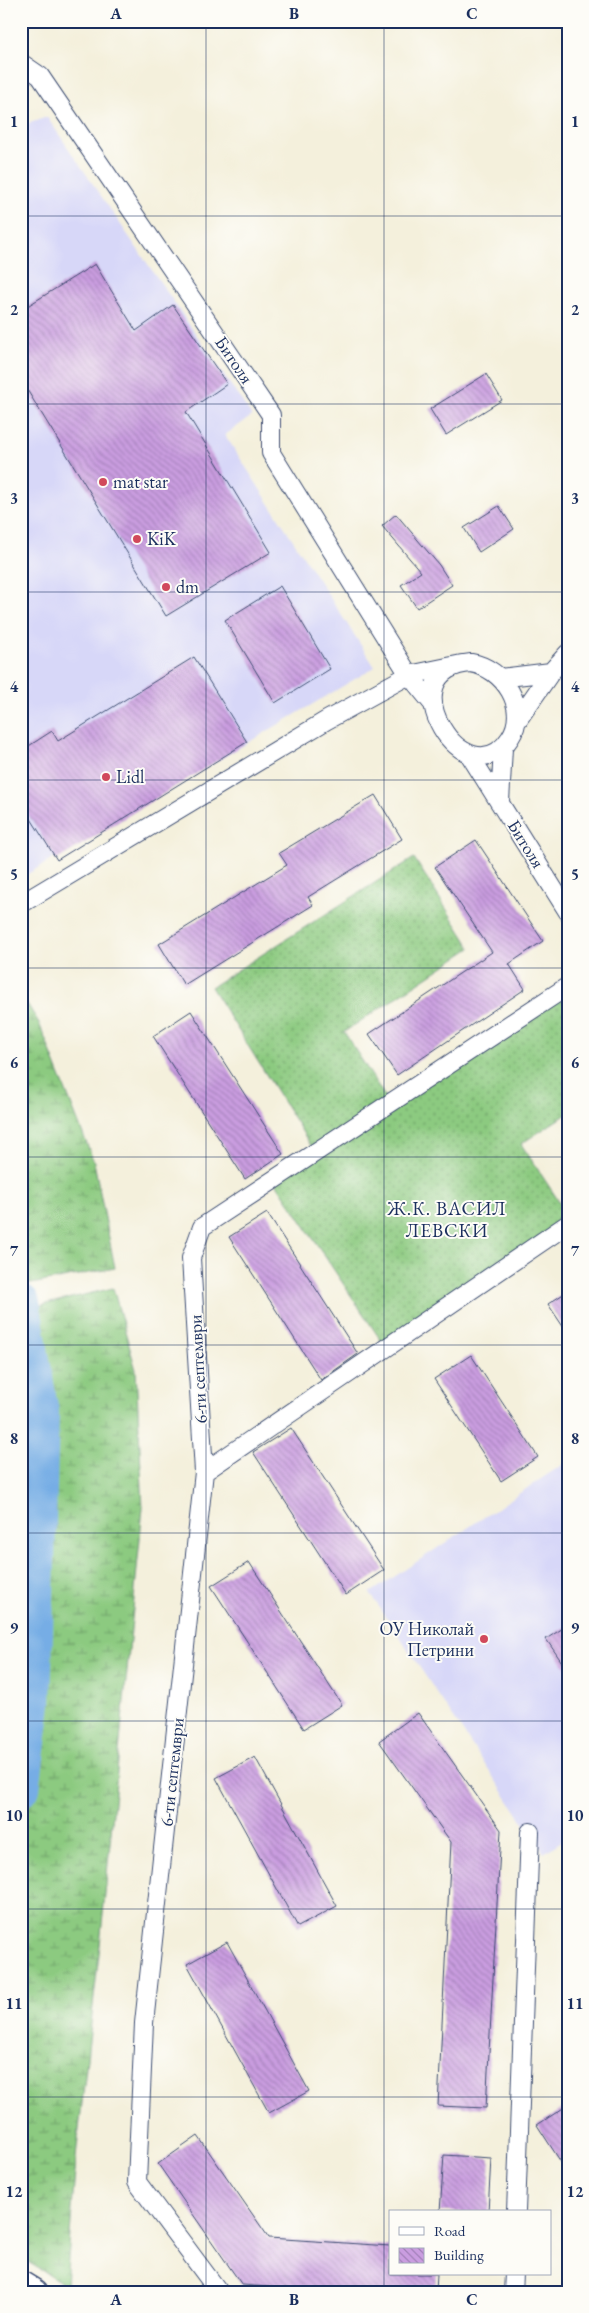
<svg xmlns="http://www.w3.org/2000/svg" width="589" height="2313" viewBox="0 0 589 2313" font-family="'EB Garamond',serif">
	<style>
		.built { fill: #d7d7f8 }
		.grass { fill: url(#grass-dots); stroke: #547c6f }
		.wetland { fill: url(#wetland-marsh); stroke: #547c6f }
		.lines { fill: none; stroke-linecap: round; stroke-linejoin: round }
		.river { stroke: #76ade5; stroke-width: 38 }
		.building { fill: url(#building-back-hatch) }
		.street-casing { stroke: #3c4c71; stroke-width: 20 }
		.secondary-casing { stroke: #3c4c71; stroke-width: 28 }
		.street { stroke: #fff; stroke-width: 18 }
		.secondary { stroke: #fff; stroke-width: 25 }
		.grid { fill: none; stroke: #1b2f5e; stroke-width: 1; stroke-opacity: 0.55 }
		.poi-dot { fill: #d1495b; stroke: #fdfcf7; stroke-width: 2 }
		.labels { text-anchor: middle; stroke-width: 4; stroke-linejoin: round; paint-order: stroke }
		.street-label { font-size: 18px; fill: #1b2f5e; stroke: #fdfcf7 }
		.poi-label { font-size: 18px; fill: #1b2f5e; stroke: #fdfcf7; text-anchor: start }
		.neighbourhood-label { font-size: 19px; letter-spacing: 1px; fill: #1b2f5e; stroke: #fdfcf7 }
		.neatline { fill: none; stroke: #1b2f5e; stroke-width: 2 }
		.grid-label { font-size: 16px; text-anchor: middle; font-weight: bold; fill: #1b2f5e }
	</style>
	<defs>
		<pattern id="grass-dots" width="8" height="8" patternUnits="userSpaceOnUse" patternTransform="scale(1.25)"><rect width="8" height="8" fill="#8cca80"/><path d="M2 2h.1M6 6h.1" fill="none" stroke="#72a46c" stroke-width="1.8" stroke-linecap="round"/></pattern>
		<pattern id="wetland-marsh" width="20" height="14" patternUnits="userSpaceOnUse" patternTransform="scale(1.25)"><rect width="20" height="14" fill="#8cca80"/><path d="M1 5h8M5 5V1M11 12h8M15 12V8" fill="none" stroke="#72a46c"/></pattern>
		<pattern id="building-back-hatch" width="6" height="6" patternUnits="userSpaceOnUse" patternTransform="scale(1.25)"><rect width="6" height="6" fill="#ca9de0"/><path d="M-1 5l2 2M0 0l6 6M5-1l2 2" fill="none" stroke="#a380b9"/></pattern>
	</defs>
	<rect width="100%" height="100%" fill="#fdfcf7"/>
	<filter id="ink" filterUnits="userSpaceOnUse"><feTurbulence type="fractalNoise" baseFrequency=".02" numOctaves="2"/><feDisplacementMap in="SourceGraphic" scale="10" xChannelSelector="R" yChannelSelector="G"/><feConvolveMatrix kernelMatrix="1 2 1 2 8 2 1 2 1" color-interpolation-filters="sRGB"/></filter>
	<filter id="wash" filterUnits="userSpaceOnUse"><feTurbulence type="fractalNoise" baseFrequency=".0096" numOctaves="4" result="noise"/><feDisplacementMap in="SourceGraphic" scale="20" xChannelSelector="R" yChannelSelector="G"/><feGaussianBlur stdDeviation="1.12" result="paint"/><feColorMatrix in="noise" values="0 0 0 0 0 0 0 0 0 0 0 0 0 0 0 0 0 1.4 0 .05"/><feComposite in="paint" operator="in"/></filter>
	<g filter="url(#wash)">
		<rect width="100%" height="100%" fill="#f4f0dc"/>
		<!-- built -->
		<path class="built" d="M 47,117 L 252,416 L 225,435 L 375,667 L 21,878 L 21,126 Z
			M 568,1461 L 568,1837 L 544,1853 L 370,1593 Z"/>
		<!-- grass -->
		<path class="grass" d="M 414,858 L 471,948 L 344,1032 L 389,1103 L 568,986 L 568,1113 L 521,1144 L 568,1215 L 568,1224 L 386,1348 L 274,1180 L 315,1152 L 211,987 Z"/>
		<!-- wetland -->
		<path class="wetland" d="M 21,994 L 39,1023 L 94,1162 L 115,1268 L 21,1286 Z
			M 113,1288 L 136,1370 L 143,1508 L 100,1945 L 77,2147 L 66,2285 L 21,2258 L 21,1565 L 23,1419 L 21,1404 L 21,1310 Z"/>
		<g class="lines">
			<!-- river -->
			<path class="river" d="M 21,1303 L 40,1413 L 32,1703 L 21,1788"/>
		</g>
		<g id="blocks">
			<!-- building -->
			<path class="building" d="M 95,264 L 136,331 L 173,305 L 227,384 L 186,412 L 271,552 L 166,616 L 21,380 L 21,310 Z
				M 486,374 L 502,400 L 446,435 L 430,409 Z
				M 499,506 L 514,529 L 479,552 L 464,528 Z
				M 396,514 L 439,565 L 452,585 L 417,608 L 401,585 L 421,572 L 382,526 Z
				M 280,586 L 330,669 L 275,703 L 225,620 Z
				M 194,657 L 247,742 L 57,860 L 21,803 L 21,751 L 52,731 L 58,741 Z
				M 375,795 L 402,839 L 308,897 L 313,905 L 184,985 L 159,944 L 287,865 L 279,853 Z
				M 476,840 L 543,941 L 509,964 L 525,989 L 397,1075 L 369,1034 L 492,952 L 435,867 Z
				M 191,1011 L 283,1154 L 245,1179 L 153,1036 Z
				M 267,1213 L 358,1354 L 321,1380 L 229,1237 Z
				M 568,1291 L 568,1334 L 548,1304 Z
				M 471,1355 L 538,1457 L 501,1481 L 434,1379 Z
				M 291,1428 L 384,1570 L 346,1595 L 253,1452 Z
				M 249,1562 L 342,1705 L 304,1729 L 211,1586 Z
				M 568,1625 L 568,1671 L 546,1639 Z
				M 418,1713 L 501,1830 L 486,2108 L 438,2106 L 451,1842 L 379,1741 Z
				M 255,1757 L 337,1906 L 298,1927 L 216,1778 Z
				M 227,1942 L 309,2091 L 269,2113 L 187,1964 Z
				M 568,2105 L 568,2173 L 537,2125 Z
				M 198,2136 L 269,2238 L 390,2246 L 390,2274 L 437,2274 L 436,2292 L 336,2292 L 242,2285 L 158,2164 Z
				M 444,2155 L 491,2158 L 488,2212 L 440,2212 Z"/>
		</g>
	</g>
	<g filter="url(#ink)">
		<use href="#blocks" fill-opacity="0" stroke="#3c4c71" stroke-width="1"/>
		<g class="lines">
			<!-- street casing -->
			<g class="street-casing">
				<path id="street" d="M 21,63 L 40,76 L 271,415 L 271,453 L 409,675 L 432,703
					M 471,663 C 503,668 530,708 510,738 C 467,804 384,670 471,663 Z
					M 500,678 L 551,672
					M 517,721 L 551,672 L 568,653
					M 469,754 L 568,912
					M 500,802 L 503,748
					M 21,904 L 327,720 L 409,675 L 462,664
					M 204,1472 L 568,1224
					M 516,2212 L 530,1832
					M 219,2292 L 137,2182 L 144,2023 L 204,1472 L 191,1258 L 202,1227 L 568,986
					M 513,2292 L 514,2274"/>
			</g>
			<!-- secondary casing -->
			<g class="secondary-casing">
				<path id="secondary" d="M 21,2284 L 34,2292"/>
			</g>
			<!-- street -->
			<use href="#street" class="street"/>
			<!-- secondary -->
			<use href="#secondary" class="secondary"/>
		</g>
	</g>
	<!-- grid -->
	<path class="grid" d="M 206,21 L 206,2292M 384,21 L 384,2292M 21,216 L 568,216M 21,404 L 568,404M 21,592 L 568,592M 21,780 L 568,780M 21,968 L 568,968M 21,1157 L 568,1157M 21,1345 L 568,1345M 21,1533 L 568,1533M 21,1721 L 568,1721M 21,1909 L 568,1909M 21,2097 L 568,2097"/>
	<!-- markers -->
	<g class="poi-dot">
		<circle cx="103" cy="482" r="5"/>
		<circle cx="137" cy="539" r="5"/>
		<circle cx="166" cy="587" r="5"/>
		<circle cx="106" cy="777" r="5"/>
		<circle cx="484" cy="1639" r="5"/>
	</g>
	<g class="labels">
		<!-- street labels -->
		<g class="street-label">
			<text transform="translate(234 360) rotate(56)" y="6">Битоля</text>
			<text transform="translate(526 844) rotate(58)" y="6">Битоля</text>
			<text transform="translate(198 1369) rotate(-93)" y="6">6-ти септември</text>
			<text transform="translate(172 1772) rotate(-84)" y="6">6-ти септември</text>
		</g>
		<!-- poi labels -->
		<g class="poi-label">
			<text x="113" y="488">mat star</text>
			<text x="147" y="545">KiK</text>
			<text x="176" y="593">dm</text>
			<text x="116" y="783">Lidl</text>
			<text x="474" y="1635" text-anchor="end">ОУ Николай<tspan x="474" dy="21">Петрини</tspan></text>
		</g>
		<!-- neighbourhood labels -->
		<g class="neighbourhood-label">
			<text x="447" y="1215">Ж.К. ВАСИЛ<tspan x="447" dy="22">ЛЕВСКИ</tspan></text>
		</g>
	</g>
	<!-- margin -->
	<rect width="589" height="2313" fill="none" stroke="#fdfcf7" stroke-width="55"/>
	<!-- legend -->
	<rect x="389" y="2210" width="162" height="65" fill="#fdfcf7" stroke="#a3aaba"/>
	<rect x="399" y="2227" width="25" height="8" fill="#ffffff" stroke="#a3aaba"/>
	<text x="434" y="2236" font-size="15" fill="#1b2f5e">Road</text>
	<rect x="399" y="2248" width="25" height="15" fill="url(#building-back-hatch)" stroke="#a3aaba"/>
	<text x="434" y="2260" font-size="15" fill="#1b2f5e">Building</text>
	<rect x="28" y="28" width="534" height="2258" class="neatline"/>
	<g class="grid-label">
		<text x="116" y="19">A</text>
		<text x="294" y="19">B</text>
		<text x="472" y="19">C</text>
		<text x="14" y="127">1</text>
		<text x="575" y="127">1</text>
		<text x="14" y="315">2</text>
		<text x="575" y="315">2</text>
		<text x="14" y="504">3</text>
		<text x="575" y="504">3</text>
		<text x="14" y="692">4</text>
		<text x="575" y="692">4</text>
		<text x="14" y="880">5</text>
		<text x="575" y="880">5</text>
		<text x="14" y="1068">6</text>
		<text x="575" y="1068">6</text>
		<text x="14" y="1256">7</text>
		<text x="575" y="1256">7</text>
		<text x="14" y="1444">8</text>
		<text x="575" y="1444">8</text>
		<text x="14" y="1633">9</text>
		<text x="575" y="1633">9</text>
		<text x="14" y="1821">10</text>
		<text x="575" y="1821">10</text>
		<text x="14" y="2009">11</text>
		<text x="575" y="2009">11</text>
		<text x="14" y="2197">12</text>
		<text x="575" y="2197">12</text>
		<text x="116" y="2305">A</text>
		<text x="294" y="2305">B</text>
		<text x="472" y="2305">C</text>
	</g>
</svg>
